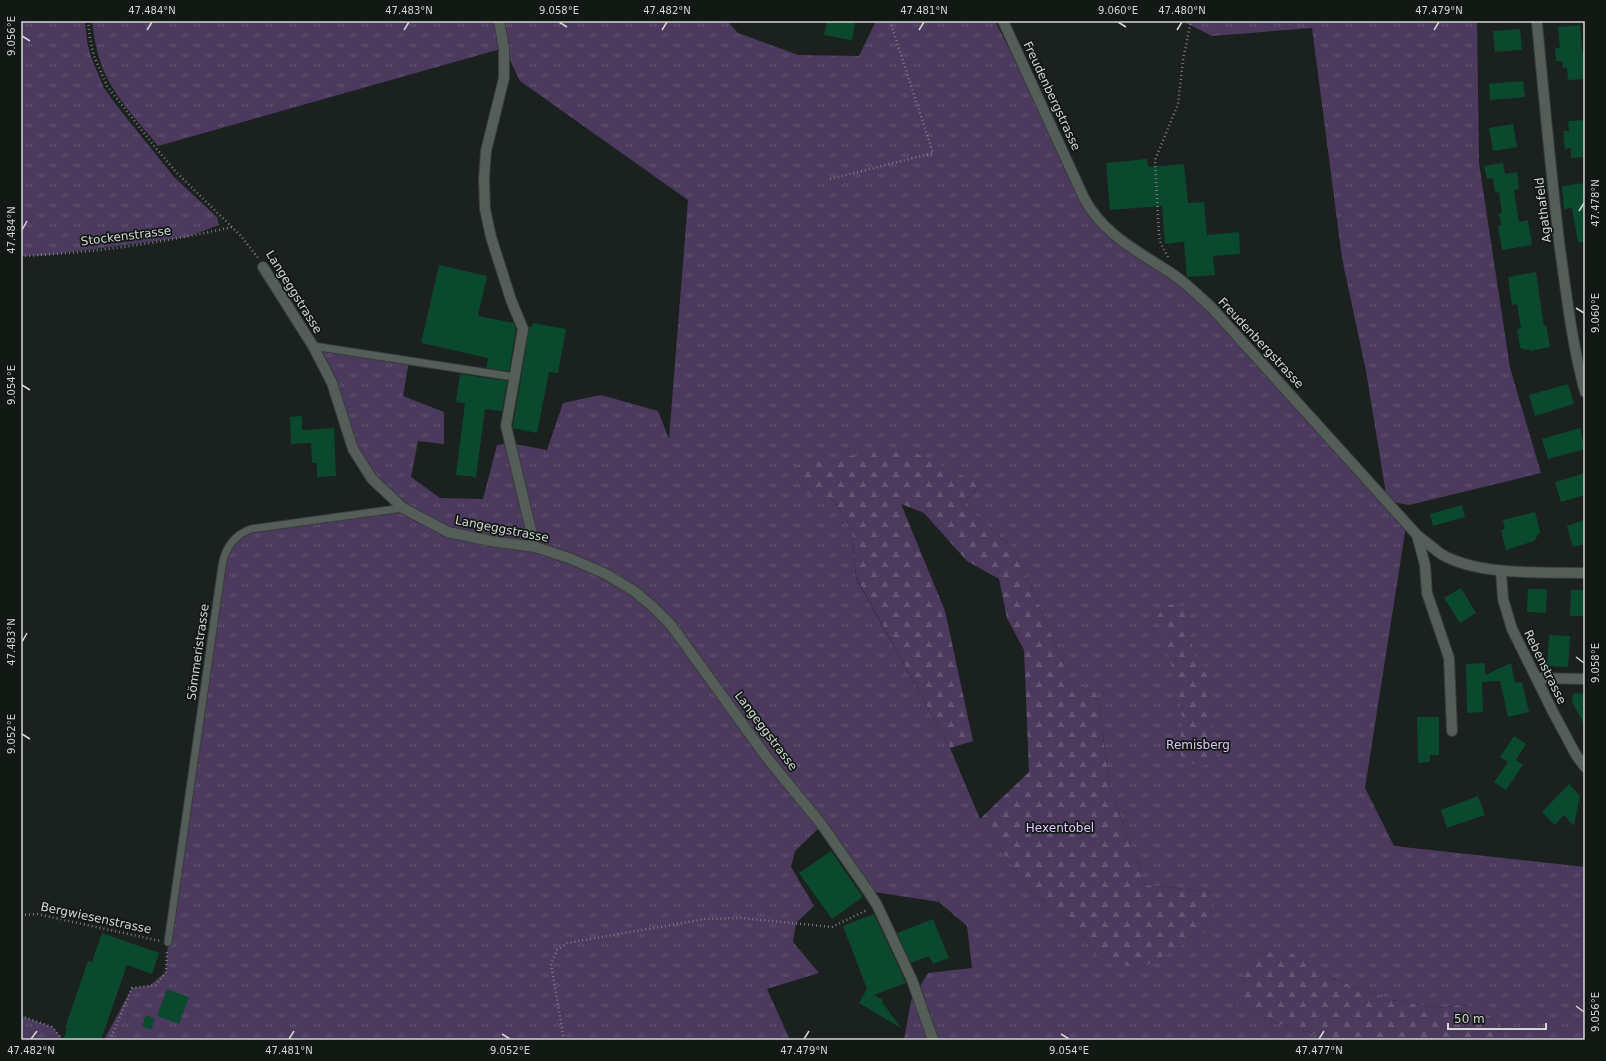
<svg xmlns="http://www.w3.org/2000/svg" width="1606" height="1061" viewBox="0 0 1606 1061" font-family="'DejaVu Sans',sans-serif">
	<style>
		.grass { fill: url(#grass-tufts); fill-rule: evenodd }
		.forest { fill: url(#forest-firs) }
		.building { fill: #0b492f }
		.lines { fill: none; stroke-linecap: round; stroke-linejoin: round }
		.lane-casing { stroke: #373c39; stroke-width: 9 }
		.street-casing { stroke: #373c39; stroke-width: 12 }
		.path { stroke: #797e7c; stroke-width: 2.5; stroke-dasharray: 1 3; stroke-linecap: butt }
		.lane { stroke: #555d58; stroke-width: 7 }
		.street { stroke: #555d58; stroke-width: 10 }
		.ticks { fill: none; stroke: #d3d7d5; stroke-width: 1.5 }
		.labels { text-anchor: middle; stroke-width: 3.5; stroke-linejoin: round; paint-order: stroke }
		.street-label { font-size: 12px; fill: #d3d7d5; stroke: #121814 }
		.park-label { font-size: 12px; fill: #e0c4fe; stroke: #121814 }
		.neatline { fill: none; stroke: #d3d7d5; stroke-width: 1.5 }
		.ticks-label { font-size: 10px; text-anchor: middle; fill: #d3d7d5 }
	</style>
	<defs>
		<pattern id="grass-tufts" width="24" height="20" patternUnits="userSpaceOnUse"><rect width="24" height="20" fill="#4b3a5d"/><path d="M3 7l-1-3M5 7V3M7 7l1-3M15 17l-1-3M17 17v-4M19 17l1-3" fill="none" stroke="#645673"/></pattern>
		<pattern id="forest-firs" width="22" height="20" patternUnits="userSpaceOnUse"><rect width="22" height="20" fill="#4b3a5d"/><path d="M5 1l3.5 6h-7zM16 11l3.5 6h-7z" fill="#645673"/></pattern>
	</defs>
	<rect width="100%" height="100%" fill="#1b211e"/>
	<!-- grass -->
	<path class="grass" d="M 21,21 L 85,21 L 87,41 L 91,57 L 104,88 L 117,106 L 174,177 L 217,217 L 219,225 L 187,237 L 48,255 L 21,256 Z
		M 92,21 L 498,21 L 504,46 L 505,21 L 727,21 L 738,33 L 798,55 L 859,56 L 876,21 L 995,21 L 1090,208 L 1140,253 L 1184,283 L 1387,500 L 1366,371 L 1342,258 L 1312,28 L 1212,36 L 1182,21 L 1477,21 L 1479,163 L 1510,368 L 1541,473 L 1409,505 L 1388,501 L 1406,526 L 1365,788 L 1394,846 L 1585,867 L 1585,1040 L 1502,1040 L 1467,1004 L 1439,1008 L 1392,1000 L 1331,978 L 1286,954 L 1253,952 L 1235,1001 L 1276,1023 L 1320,1035 L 1321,1040 L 904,1040 L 911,1001 L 928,973 L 972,968 L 967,926 L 939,902 L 868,891 L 822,825 L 795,851 L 791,867 L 814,906 L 796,923 L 793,942 L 819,973 L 767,989 L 790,1040 L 104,1040 L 132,988 L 149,986 L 166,972 L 168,942 L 225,566 C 229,550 236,538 253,532 L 403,508 L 353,449 L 313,346 L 409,361 L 403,396 L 444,412 L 444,444 L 418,441 L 411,477 L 440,498 L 483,499 L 497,445 L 509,443 L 547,450 L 563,403 L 601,395 L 658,411 L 669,439 L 688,200 L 520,81 L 504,48 L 158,146 C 139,122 115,98 103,69 C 97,53 94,38 92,21 ZM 512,455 L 534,547 L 529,546 ZM 980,484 L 963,504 L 1014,549 L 1072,683 L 1097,693 L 1110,786 L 1145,885 L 1214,892 L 1098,959 L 1075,923 L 1031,893 L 980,819 L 950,748 L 856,578 L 852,529 L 833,499 Z
		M 21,1016 L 52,1027 L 63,1040 L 21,1040 Z"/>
	<!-- forest -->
	<path class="forest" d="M 902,446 L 980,484 L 963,504 L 1014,549 L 1072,683 L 1097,693 L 1110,786 L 1145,885 L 1214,892 L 1212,928 L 1140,969 L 1098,959 L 1075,923 L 1031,893 L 980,819 L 1029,772 L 1024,650 L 1007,618 L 999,579 L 967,561 L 924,513 L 901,504 L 945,611 L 973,741 L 950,748 L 856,577 L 852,529 L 833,499 L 807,493 L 786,468 Z
		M 1166,604 L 1184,606 L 1195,659 L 1207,670 L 1217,761 L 1200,766 L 1182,759 C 1176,742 1184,732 1182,716 C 1178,682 1167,650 1157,617 Z
		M 1253,952 L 1297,954 L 1331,978 L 1392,1000 L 1439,1008 L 1467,1004 L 1499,1021 L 1505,1040 L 1323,1040 L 1320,1035 L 1276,1023 L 1234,1001 Z"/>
	<!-- building -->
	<path class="building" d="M 827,21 L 855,21 L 852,40 L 824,35 Z
		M 1580,25 L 1582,51 L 1585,51 L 1585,79 L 1568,80 L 1567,68 L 1563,68 L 1562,61 L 1556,61 L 1555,48 L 1560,48 L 1558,27 Z
		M 1520,29 L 1522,50 L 1495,52 L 1493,31 Z
		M 1523,81 L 1525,97 L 1490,100 L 1489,84 Z
		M 1585,120 L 1585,157 L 1571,158 L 1571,148 L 1565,149 L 1563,131 L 1569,131 L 1568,121 Z
		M 1513,124 L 1517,147 L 1493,151 L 1489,128 Z
		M 1147,159 L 1148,167 L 1184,164 L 1188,203 L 1204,202 L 1207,235 L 1239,232 L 1240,254 L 1213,256 L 1215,275 L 1187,277 L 1184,242 L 1165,244 L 1162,206 L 1110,210 L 1106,163 Z
		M 1503,163 L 1505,174 L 1517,172 L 1519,189 L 1514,190 L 1519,222 L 1528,220 L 1532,245 L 1502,250 L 1498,226 L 1501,225 L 1499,213 L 1502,213 L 1499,192 L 1495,193 L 1493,178 L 1487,179 L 1484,166 Z
		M 1585,183 L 1585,242 L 1578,242 L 1572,208 L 1564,209 L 1562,186 Z
		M 439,265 L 487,276 L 478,316 L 514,323 L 516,330 L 509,371 L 486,368 L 488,358 L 421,343 Z
		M 1536,272 L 1544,326 L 1546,325 L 1550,347 L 1530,351 L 1529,349 L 1523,350 L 1523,348 L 1520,348 L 1517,329 L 1521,328 L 1517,304 L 1512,305 L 1508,277 Z
		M 533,323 L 566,329 L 558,373 L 549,372 L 537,433 L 513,428 L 513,426 L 529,330 L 529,326 L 532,327 Z
		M 460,374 L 507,381 L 502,411 L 485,409 L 476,477 L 456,475 L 465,403 L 456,402 Z
		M 1568,384 L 1574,404 L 1535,416 L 1529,395 Z
		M 302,416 L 302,430 L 334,428 L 336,476 L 317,477 L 317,463 L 312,463 L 311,443 L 291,444 L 290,417 Z
		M 1580,428 L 1585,449 L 1548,459 L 1542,439 Z
		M 1585,473 L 1585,495 L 1561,502 L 1555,482 Z
		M 1462,505 L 1465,517 L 1433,526 L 1430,514 Z
		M 1535,512 L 1540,532 L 1534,541 L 1506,550 L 1501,530 L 1505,529 L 1503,520 Z
		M 1585,520 L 1585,544 L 1573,547 L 1567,526 Z
		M 1461,588 L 1476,613 L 1460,623 L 1444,598 Z
		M 1528,589 L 1547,589 L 1546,613 L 1527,612 Z
		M 1571,590 L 1585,590 L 1585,616 L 1570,616 Z
		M 1549,635 L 1570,636 L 1568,667 L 1547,666 Z
		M 1485,663 L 1485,675 L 1511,663 L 1515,683 L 1522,682 L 1529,712 L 1508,717 L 1500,681 L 1482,682 L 1483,712 L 1467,713 L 1466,664 Z
		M 1573,693 L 1585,694 L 1585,726 L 1572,702 Z
		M 1417,717 L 1439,717 L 1439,755 L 1430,755 L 1430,762 L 1418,763 Z
		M 1514,736 L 1526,744 L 1516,760 L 1523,765 L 1506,790 L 1494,782 L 1508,762 L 1500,757 Z
		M 1569,784 L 1580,796 L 1574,826 L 1564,815 L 1555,825 L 1542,812 Z
		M 1478,796 L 1485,815 L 1447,828 L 1441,810 Z
		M 831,851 L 863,897 L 832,919 L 799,873 Z
		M 874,914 L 906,983 L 874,995 L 883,1000 L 882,1002 L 901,1028 L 859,1003 L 867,989 L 843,926 Z
		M 933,919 L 949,958 L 933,964 L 929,956 L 911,963 L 897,933 Z
		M 102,933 L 159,953 L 152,974 L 127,965 L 101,1040 L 63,1040 L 67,1029 L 65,1028 L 88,961 L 92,962 Z
		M 167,989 L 189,997 L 179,1024 L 157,1016 Z
		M 146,1015 L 155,1019 L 151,1030 L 142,1026 Z"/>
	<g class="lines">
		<!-- lane casing -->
		<g class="lane-casing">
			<path id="lane" d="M 313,346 L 514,377
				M 168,942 L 222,566 C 225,548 234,535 251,529 L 403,508"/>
		</g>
		<!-- street casing -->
		<g class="street-casing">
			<path id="street" d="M 499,21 L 504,48 L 504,78 L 486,151 L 484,179 L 485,209 L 491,237 L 511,300 L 523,329 L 506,426 L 535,547
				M 1003,21 L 1084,198 C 1104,236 1140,252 1174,275 C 1187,284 1199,296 1211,307 L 1417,535 C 1425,541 1433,548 1441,554 C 1478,576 1543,572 1585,573
				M 1537,23 C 1544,98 1551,174 1560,249 C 1567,298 1572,344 1585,392
				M 263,267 L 313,346 L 332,383 L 353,449 L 372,479 L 403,508 L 448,532 L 491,541 L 535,547 L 569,558 L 606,574 L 634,591 L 652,606 L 671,625 L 768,759 L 822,825 L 868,891 L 877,905 L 912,980 L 933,1040
				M 1417,535 L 1425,565 L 1427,593 L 1449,658 L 1452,731
				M 1501,571 L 1503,599 L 1512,629 L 1553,712 L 1576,755 L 1585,767
				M 1537,678 L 1585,679"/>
		</g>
		<!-- path -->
		<path class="path" d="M 88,21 L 90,39 L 94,56 L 107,86 L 155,147 L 176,172 L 241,236 L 258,258
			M 830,179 L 933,153 L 890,21
			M 21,256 C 93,253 162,243 232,227
			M 1168,257 L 1161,244 L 1159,235 L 1155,160 L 1178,104 L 1183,60 L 1191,21
			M 21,915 L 37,914 L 160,941
			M 21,1016 L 52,1027 L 63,1040
			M 110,1040 L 132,988 L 156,985 L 166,972 L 167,951
			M 564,1040 L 551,964 L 557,950 L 567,943 L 705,919 L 742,918 L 832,927 L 867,910"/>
		<!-- lane -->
		<use href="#lane" class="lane"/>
		<!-- street -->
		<use href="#street" class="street"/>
	</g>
	<!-- ticks -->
	<path class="ticks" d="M 559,22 L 567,27M 1118,22 L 1126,27M 147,30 L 152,22M 404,30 L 409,22M 662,30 L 667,22M 919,30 L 924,22M 1177,30 L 1182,22M 1434,30 L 1439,22M 22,36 L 30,41M 1579,211 L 1584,203M 22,230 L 27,221M 1576,308 L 1584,313M 22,385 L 30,390M 22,642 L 27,633M 1576,657 L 1584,663M 22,734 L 30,739M 1576,1006 L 1584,1012M 502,1034 L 510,1039M 1061,1034 L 1069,1039M 31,1039 L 37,1031M 289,1039 L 294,1031M 804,1039 L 809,1031M 1319,1039 L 1324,1031"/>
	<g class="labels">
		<!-- street labels -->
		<g class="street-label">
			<text transform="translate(1052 96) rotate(65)" y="4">Freudenbergstrasse</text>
			<text transform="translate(1543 210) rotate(-97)" y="4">Agathafeld</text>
			<text transform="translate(126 236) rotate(-7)" y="4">Stockenstrasse</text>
			<text transform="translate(294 292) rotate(58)" y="4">Langeggstrasse</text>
			<text transform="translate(1261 343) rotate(47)" y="4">Freudenbergstrasse</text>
			<text transform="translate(502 529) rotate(11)" y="4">Langeggstrasse</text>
			<text transform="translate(198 652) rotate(-82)" y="4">Sömmeristrasse</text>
			<text transform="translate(1545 667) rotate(64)" y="4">Rebenstrasse</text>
			<text transform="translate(766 731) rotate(53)" y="4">Langeggstrasse</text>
			<text transform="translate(96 918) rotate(12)" y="4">Bergwiesenstrasse</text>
		</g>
		<!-- park labels -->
		<g class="park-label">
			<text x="1198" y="749">Remisberg</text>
			<text x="1060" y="832">Hexentobel</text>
		</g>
	</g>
	<!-- border -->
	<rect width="1606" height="1061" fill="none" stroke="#121814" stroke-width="44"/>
	<!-- scale -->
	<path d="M1448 1023v6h98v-6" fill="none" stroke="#d3d7d5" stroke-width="2"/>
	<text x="1454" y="1023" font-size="12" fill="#d3d7d5" stroke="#121814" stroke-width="3" paint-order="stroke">50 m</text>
	<rect x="22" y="22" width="1562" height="1017" class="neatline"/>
	<g class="ticks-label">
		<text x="152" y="14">47.484°N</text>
		<text x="409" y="14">47.483°N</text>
		<text x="559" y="14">9.058°E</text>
		<text x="667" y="14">47.482°N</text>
		<text x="924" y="14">47.481°N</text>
		<text x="1118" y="14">9.060°E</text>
		<text x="1182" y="14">47.480°N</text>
		<text x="1439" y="14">47.479°N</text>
		<text transform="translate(11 36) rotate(-90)" y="4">9.056°E</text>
		<text transform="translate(1595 203) rotate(-90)" y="4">47.478°N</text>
		<text transform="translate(11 230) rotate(-90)" y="4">47.484°N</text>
		<text transform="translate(1595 313) rotate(-90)" y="4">9.060°E</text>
		<text transform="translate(11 385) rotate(-90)" y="4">9.054°E</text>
		<text transform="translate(11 642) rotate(-90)" y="4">47.483°N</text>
		<text transform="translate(1595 663) rotate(-90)" y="4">9.058°E</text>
		<text transform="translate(11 734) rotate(-90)" y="4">9.052°E</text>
		<text transform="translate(1595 1012) rotate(-90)" y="4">9.056°E</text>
		<text x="31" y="1054">47.482°N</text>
		<text x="289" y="1054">47.481°N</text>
		<text x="510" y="1054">9.052°E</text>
		<text x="804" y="1054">47.479°N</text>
		<text x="1069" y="1054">9.054°E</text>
		<text x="1319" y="1054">47.477°N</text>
	</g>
</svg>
